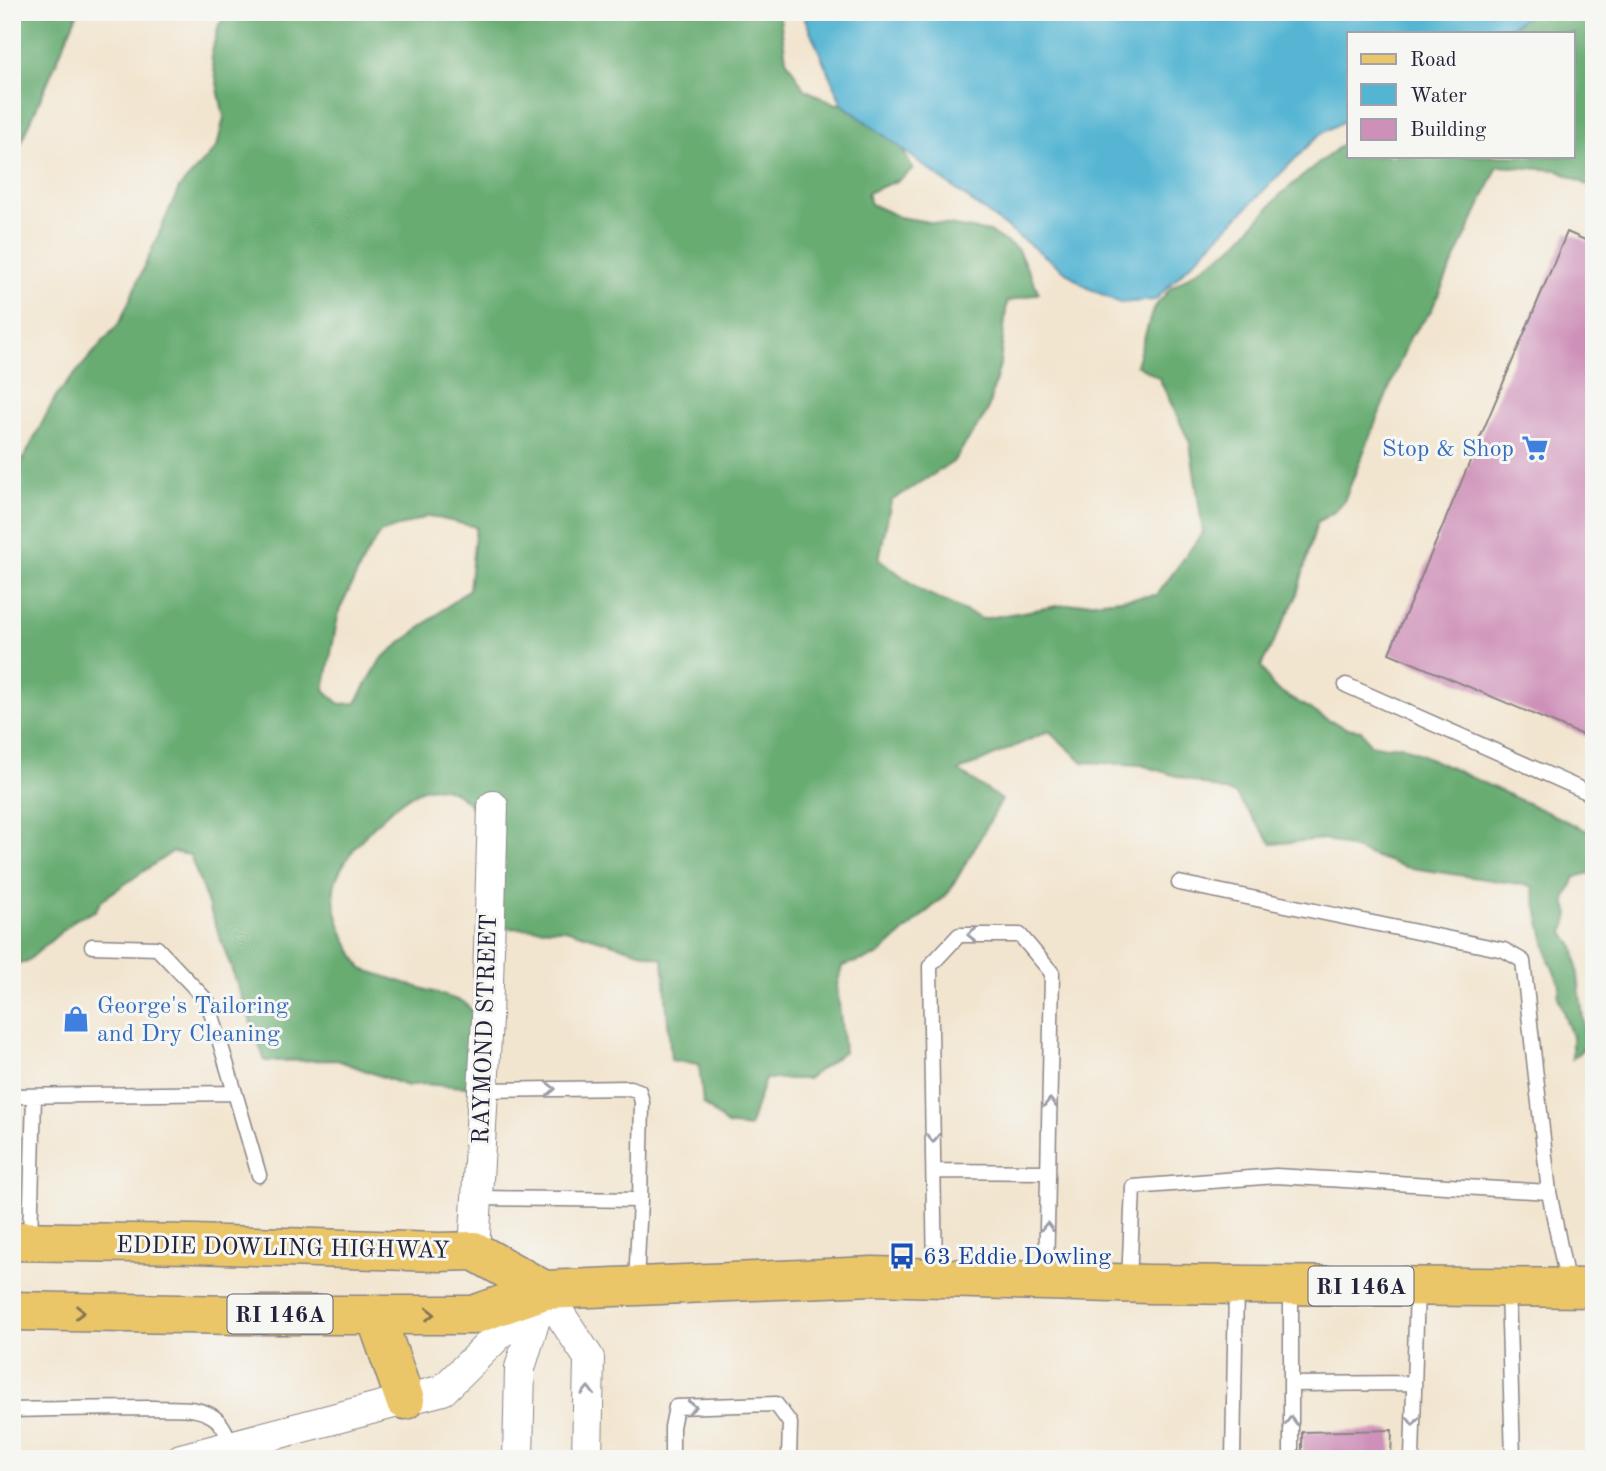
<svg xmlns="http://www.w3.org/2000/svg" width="1606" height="1471" viewBox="0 0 1606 1471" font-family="'Old Standard TT',serif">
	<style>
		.forest { fill: #68ac72; stroke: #456756; stroke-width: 2; fill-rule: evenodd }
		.water { fill: #54b5d3; stroke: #3b6c87; stroke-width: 2 }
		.building { fill: #ce8fb8 }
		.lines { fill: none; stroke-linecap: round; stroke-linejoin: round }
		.service-casing { stroke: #8a8485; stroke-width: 17 }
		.minor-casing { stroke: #8a8485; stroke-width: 32 }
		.primary-casing { stroke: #8a8485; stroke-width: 41 }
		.service { stroke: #fff; stroke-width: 14 }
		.minor { stroke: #fff; stroke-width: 30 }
		.primary { stroke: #eac669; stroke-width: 38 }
		.oneway { stroke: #9c9ca7 }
		.oneway2 { stroke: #867452 }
		.labels { text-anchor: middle; stroke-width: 6; stroke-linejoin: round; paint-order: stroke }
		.shield { fill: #f6f6f2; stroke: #626272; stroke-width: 2 }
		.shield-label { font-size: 23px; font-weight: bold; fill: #22223b }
		.shop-label { font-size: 24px; fill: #366cbe; stroke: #f6f6f2; text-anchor: end }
		.street-label { font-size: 24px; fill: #22223b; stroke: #f6f6f2 }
		.transit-label { font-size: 24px; fill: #164399; stroke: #f6f6f2; text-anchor: start }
	</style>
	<rect width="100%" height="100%" fill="#f6f6f2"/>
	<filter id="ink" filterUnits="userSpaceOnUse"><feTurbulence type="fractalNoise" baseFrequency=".0143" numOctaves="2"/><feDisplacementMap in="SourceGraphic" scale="14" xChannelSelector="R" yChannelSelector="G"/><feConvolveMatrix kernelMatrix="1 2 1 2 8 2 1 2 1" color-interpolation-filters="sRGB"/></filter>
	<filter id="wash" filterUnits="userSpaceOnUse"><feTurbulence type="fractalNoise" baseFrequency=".00686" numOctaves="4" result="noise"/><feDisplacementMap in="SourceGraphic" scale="28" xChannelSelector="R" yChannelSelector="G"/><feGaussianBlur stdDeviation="1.57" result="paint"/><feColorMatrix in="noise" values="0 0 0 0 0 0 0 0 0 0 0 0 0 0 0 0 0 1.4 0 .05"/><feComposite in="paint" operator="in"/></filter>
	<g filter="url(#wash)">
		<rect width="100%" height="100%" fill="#f2e5cf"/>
		<!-- forest -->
		<path class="forest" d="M 12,12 L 78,12 L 12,164 Z
			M 233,12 L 779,12 L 786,59 L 804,89 L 836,104 L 860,99 L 882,113 L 913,169 L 899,180 L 867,193 L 871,204 L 899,217 L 990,232 L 1018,250 L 1039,293 L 1007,302 L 1000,364 L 987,412 L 953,462 L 891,501 L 879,559 L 922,591 L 982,619 L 1057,606 L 1157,595 L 1203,532 L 1190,443 L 1159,378 L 1136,365 L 1153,309 L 1171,288 L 1233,247 L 1282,193 L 1349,139 L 1349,156 L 1573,156 L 1573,33 L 1506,33 L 1529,12 L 1594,12 L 1594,188 L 1557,170 L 1498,166 L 1430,313 L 1410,337 L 1344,501 L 1334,512 L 1317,522 L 1296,598 L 1261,666 L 1273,687 L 1330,721 L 1346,728 L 1361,730 L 1370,744 L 1386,747 L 1401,745 L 1594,834 L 1594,872 L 1575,877 L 1565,900 L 1569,915 L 1564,932 L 1575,949 L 1586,1046 L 1572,1059 L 1572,1037 L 1558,997 L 1560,985 L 1549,960 L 1532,886 L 1405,867 L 1325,839 L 1272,844 L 1235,794 L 1141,765 L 1083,762 L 1049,731 L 959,771 L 1002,800 L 949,892 L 877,956 L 842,966 L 837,985 L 844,1052 L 807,1079 L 765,1079 L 749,1128 L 727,1125 L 703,1103 L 699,1064 L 671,1060 L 663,959 L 565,929 L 494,928 C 492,894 497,842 477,814 C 466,798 448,784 428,788 C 400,792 334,861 334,890 C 333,919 348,944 362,969 L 464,1002 L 487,1027 L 481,1088 L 420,1084 L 407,1086 L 337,1060 L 265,1061 L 190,855 L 172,852 L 103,899 L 95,911 L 76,919 L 25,963 L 12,963 L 12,490 L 21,464 L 56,396 L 120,322 L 179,188 L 217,147 L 224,117 L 211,55 L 219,24 ZM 429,516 L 476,527 L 469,589 L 381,659 L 356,703 L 340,704 L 324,690 L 339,611 L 365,557 L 380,533 Z"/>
		<!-- water -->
		<path class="water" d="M 802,12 L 1535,12 L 1498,33 L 1349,33 L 1349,118 L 1319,135 L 1155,300 L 1120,303 L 1086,287 L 842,104 Z"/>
		<g id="blocks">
			<!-- building -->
			<path class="building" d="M 1567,232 L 1594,244 L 1594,740 L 1389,653 Z
				M 1392,1430 L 1391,1459 L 1302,1459 L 1302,1432 Z
				M 1594,1452 L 1594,1459 L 1568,1459 L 1568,1454 Z"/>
		</g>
	</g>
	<g filter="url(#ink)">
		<use href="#blocks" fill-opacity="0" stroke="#8a8485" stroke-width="2"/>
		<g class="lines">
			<!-- service casing -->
			<g class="service-casing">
				<path id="service" d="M 1346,685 L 1594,795
					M 1179,883 L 1504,950 L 1523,961 L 1549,1192 L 1568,1286
					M 92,946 L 157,948 L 208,1002 L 235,1093
					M 483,1090 L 630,1088 L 639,1091 L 642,1102 L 640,1200
					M 12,1096 L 235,1093 L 259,1175
					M 934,1171 L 1048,1172
					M 476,1198 L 640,1200 L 636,1284
					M 30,1240 L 34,1096
					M 935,1277 L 930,966 L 959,935 L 1020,935 L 1052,973 L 1046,1280
					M 1129,1283 L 1133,1187 L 1276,1176 L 1549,1192
					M 1291,1285 L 1291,1459
					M 1508,1289 L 1513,1459
					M 1291,1384 L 1414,1383
					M 12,1410 C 59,1409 106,1408 153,1408 C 170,1409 190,1406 206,1413 C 221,1419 227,1431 230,1446
					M 672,1459 L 672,1427 L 676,1407 L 776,1404 L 790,1423 L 789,1459
					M 1233,1459 L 1236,1286
					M 1412,1459 L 1417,1287"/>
			</g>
			<!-- minor casing -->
			<g class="minor-casing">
				<path id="minor" d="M 474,1251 L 487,1019 L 493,806
					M 544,1290 L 589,1358 L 587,1459
					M 181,1459 L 443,1390 L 539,1295
					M 518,1459 L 520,1368 L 543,1293"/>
			</g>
			<!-- primary casing -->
			<g class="primary-casing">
				<path id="primary" d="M 12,1241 L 193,1244 L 439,1252 L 474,1251 L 544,1290
					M 12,1311 L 238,1315 L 473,1315 L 544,1290 L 873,1276 L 1148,1284 L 1594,1288
					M 375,1314 L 405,1400"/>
			</g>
			<!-- service -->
			<use href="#service" class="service"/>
			<!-- minor -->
			<use href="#minor" class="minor"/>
			<!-- primary -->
			<use href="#primary" class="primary"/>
		</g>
		<!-- one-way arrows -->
		<defs><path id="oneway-chevron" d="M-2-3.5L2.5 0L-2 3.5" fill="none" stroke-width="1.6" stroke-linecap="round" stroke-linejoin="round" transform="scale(1.75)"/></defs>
		<g class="oneway">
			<use href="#oneway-chevron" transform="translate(972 935) rotate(180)"/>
			<use href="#oneway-chevron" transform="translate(551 1089) rotate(-1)"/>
			<use href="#oneway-chevron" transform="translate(1050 1103) rotate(-89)"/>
			<use href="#oneway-chevron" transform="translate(933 1138) rotate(89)"/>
			<use href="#oneway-chevron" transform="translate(1047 1227) rotate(-89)"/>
			<use href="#oneway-chevron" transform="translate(588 1391) rotate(-89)"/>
			<use href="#oneway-chevron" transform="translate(692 1407) rotate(-2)"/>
			<use href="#oneway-chevron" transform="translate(1291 1421) rotate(-90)"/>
			<use href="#oneway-chevron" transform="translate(1413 1421) rotate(91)"/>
		</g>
		<g class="oneway2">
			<use href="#oneway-chevron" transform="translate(80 1312) rotate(1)"/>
			<use href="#oneway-chevron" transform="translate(430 1314)"/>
		</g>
	</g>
	<!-- icons -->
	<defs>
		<g id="supermarket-bare" transform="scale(2.1)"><path d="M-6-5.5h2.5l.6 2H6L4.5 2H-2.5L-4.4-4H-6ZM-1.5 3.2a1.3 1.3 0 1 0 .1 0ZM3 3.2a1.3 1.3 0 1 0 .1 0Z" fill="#3f7fe0" stroke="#f6f6f2" stroke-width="2.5" paint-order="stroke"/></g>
		<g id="shop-bare" transform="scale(2.1)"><path d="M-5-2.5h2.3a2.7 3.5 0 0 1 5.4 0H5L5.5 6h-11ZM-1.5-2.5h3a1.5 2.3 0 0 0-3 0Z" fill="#3f7fe0" stroke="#f6f6f2" stroke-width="2.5" paint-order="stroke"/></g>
		<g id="bus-bare" transform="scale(2.1)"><path d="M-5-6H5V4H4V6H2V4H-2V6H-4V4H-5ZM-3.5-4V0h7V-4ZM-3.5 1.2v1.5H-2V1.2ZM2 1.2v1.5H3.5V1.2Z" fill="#1a4fb4" stroke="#f6f6f2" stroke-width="2.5" paint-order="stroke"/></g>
	</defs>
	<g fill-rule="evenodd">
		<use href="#supermarket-bare" x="1535" y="448"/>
		<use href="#shop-bare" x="76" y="1019"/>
		<use href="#bus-bare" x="902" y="1256"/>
	</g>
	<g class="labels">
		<!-- shield labels -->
		<g class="shield">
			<rect x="1308.5" y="1266.5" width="105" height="39" rx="5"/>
			<rect x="227.5" y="1294.5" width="105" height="39" rx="5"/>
		</g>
		<g class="shield-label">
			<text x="1361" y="1294">RI 146A</text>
			<text x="280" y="1322">RI 146A</text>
		</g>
		<!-- shop labels -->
		<g class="shop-label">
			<text x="1514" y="456">Stop &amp; Shop</text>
			<text x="97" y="1013" text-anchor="start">George's Tailoring<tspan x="97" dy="28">and Dry Cleaning</tspan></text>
		</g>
		<!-- street labels -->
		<g class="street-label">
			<text transform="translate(484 1029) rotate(-88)" y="8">RAYMOND STREET</text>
			<text transform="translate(283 1247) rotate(1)" y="8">EDDIE DOWLING HIGHWAY</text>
		</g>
		<!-- transit labels -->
		<g class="transit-label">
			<text x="923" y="1264">63 Eddie Dowling</text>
		</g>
	</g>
	<!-- margin -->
	<rect width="1606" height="1471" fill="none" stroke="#f6f6f2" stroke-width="42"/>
	<!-- legend -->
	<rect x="1347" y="32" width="228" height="126" fill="#f6f6f2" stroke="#a1a1a9" stroke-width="2"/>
	<rect x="1361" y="54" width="35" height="10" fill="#eac669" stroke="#a1a1a9" stroke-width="2"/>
	<text x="1410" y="66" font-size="21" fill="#22223b">Road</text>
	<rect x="1361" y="84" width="35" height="21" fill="#54b5d3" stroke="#a1a1a9" stroke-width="2"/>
	<text x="1410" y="102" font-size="21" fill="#22223b">Water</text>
	<rect x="1361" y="119" width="35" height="21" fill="#ce8fb8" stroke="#a1a1a9" stroke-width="2"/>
	<text x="1410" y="136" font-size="21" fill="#22223b">Building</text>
</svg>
